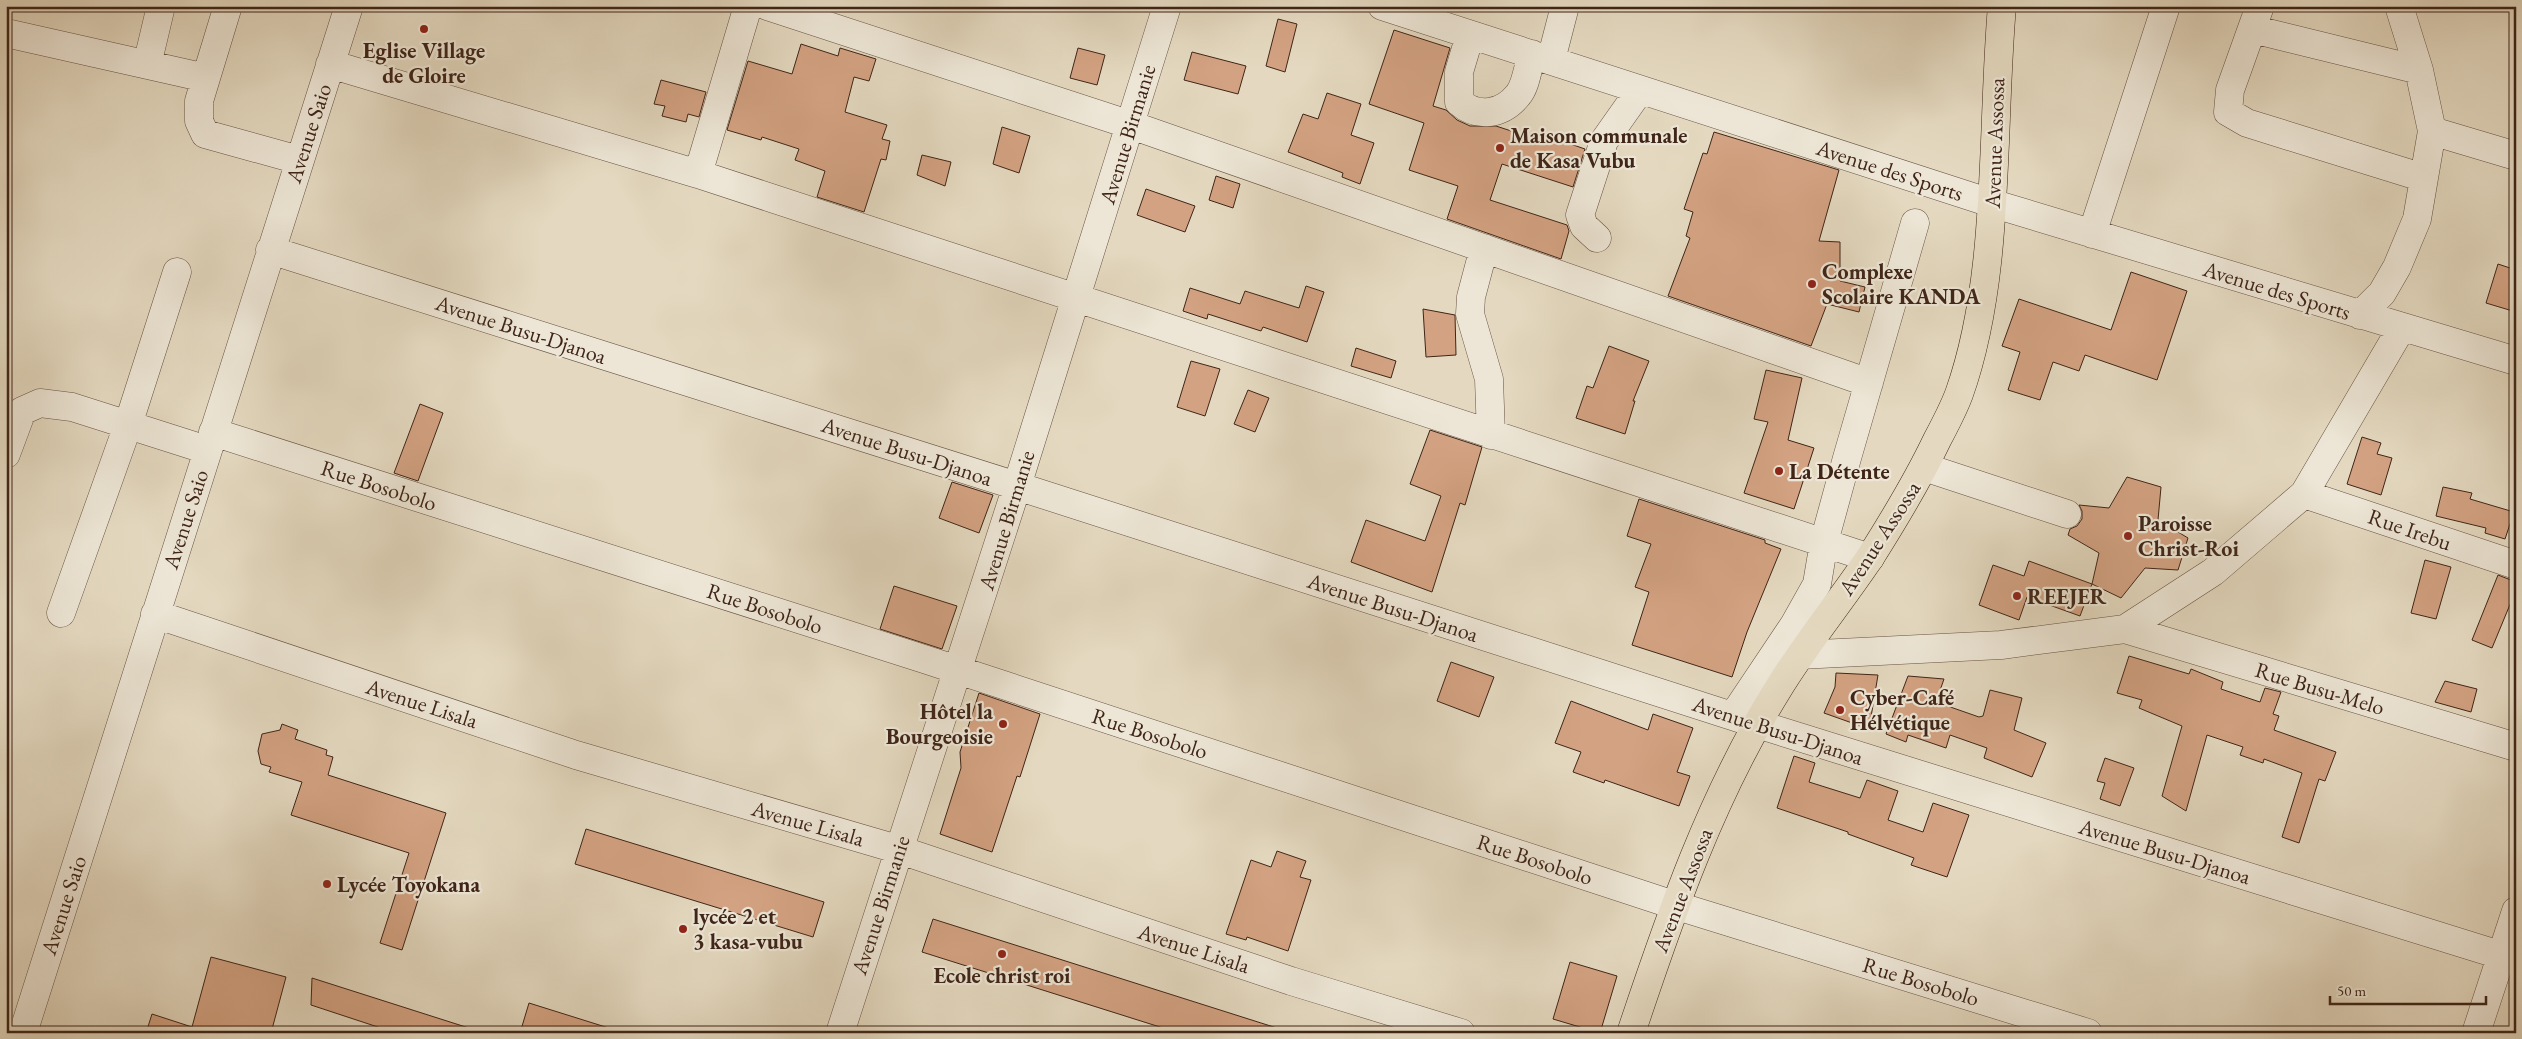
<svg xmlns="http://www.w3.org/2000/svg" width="2522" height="1039" viewBox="0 0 2522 1039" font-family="'EB Garamond',serif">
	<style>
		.building { fill: #d3a282; stroke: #3f2518 }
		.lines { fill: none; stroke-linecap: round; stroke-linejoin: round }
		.minor-casing { stroke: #685242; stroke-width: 29 }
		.major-casing { stroke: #3f2518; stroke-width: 29 }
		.minor { stroke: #ede6d6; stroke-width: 28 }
		.major { stroke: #e4d9c0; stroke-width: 28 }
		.poi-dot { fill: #8f2418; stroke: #ede6d6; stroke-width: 2 }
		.labels { text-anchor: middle; stroke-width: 4.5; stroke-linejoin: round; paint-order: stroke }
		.poi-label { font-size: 22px; font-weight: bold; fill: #3f2518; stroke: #ede6d6; text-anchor: start }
		.street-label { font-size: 22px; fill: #3f2518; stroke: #ede6d6 }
	</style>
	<rect width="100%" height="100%" fill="#e4d9c0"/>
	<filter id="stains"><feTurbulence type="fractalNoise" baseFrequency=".004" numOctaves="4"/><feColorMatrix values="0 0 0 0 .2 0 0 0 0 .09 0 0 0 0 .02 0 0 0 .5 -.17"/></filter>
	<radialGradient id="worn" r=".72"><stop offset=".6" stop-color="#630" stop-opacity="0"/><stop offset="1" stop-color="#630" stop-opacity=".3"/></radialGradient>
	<!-- building -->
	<path class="building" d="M 1278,19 L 1297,24 L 1285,72 L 1266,66 Z
		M 1394,30 L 1450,48 L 1433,106 L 1446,110 L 1457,120 L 1470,126 L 1496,126 L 1551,144 L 1553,138 L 1585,149 L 1573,187 L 1502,164 L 1490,200 L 1567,225 L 1569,231 L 1561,259 L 1447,219 L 1458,186 L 1409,170 L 1424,123 L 1369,104 Z
		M 801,44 L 838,56 L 840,48 L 876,59 L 869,81 L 854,77 L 845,112 L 887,125 L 882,139 L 890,141 L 886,160 L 881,159 L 864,212 L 817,197 L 825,171 L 795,160 L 799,149 L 762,137 L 761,140 L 727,130 L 748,61 L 792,74 Z
		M 1078,48 L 1105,55 L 1097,85 L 1070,78 Z
		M 1192,52 L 1246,66 L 1238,94 L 1184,80 Z
		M 661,80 L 706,92 L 699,117 L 688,114 L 686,122 L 662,116 L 665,106 L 654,104 Z
		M 1327,93 L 1361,104 L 1351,135 L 1374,143 L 1360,184 L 1342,177 L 1343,173 L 1288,152 L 1303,114 L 1318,119 Z
		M 1002,127 L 1030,136 L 1019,173 L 993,164 Z
		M 1714,132 L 1839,170 L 1819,241 L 1840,242 L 1840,281 L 1865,287 L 1859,312 L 1827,304 L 1811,346 L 1668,296 L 1690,238 L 1686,236 L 1693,212 L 1684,209 L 1703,153 L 1707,154 Z
		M 922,155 L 951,162 L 945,186 L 917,175 Z
		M 1216,176 L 1240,184 L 1233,208 L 1209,200 Z
		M 1146,189 L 1195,206 L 1185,232 L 1137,215 Z
		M 2498,264 L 2516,270 L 2516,312 L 2486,303 Z
		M 2131,272 L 2187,291 L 2157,380 L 2085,355 L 2079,371 L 2053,362 L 2040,400 L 2008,390 L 2020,352 L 2002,346 L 2019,299 L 2111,330 Z
		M 1306,286 L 1324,292 L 1307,342 L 1263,327 L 1261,331 L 1208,314 L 1207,319 L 1183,311 L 1190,288 L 1240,304 L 1245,291 L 1299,308 Z
		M 1423,309 L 1455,315 L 1456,355 L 1426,357 Z
		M 1609,346 L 1649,361 L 1633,401 L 1635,401 L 1625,434 L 1576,418 L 1587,386 L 1593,388 Z
		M 1356,348 L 1396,361 L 1391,378 L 1351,366 Z
		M 1191,361 L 1220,369 L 1205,416 L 1177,407 Z
		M 1766,370 L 1802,378 L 1788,440 L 1814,448 L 1794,509 L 1744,493 L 1768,422 L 1754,419 Z
		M 1248,390 L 1269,398 L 1255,432 L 1234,424 Z
		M 420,404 L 443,413 L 418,481 L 394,473 Z
		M 1430,430 L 1482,447 L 1465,505 L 1460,503 L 1432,592 L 1351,562 L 1366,520 L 1425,541 L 1441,496 L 1410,484 Z
		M 2362,437 L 2381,443 L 2377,454 L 2392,458 L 2381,495 L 2347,484 Z
		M 2127,477 L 2161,487 L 2158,520 L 2188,538 L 2178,570 L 2145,568 L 2121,598 L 2092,584 L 2099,553 L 2068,535 L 2070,529 L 2077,526 L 2082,519 L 2082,511 L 2079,505 L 2109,508 Z
		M 952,482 L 993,495 L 979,533 L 939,518 Z
		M 2443,487 L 2472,493 L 2470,499 L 2514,512 L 2505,539 L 2485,533 L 2486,528 L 2436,516 Z
		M 1639,499 L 1765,540 L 1765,543 L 1781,549 L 1747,632 L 1732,677 L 1632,645 L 1649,592 L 1635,587 L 1651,544 L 1627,536 Z
		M 2425,560 L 2451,567 L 2436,619 L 2411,613 Z
		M 2029,561 L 2092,584 L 2080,616 L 2027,597 L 2019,620 L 1979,605 L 1993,565 L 2024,576 Z
		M 2498,575 L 2516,582 L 2516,590 L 2492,648 L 2472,640 Z
		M 894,586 L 957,606 L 942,649 L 880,629 Z
		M 2129,656 L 2189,674 L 2191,669 L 2223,682 L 2221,689 L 2260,702 L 2265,688 L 2281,692 L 2273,714 L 2279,716 L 2274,730 L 2336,752 L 2325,781 L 2319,779 L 2299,843 L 2282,837 L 2302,773 L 2264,759 L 2263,763 L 2240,755 L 2243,747 L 2207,735 L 2186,811 L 2162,796 L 2182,726 L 2139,708 L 2142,700 L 2117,693 Z
		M 1451,662 L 1494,677 L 1479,717 L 1437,701 Z
		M 1836,673 L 1878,675 L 1869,729 L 1824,713 L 1835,687 Z
		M 1908,676 L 1944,679 L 1936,702 L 1979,717 L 1983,716 L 1990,690 L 2022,698 L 2014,730 L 2046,743 L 2032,777 L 1984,758 L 1987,748 L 1950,735 L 1946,748 L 1908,735 L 1906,742 L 1886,734 Z
		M 2445,681 L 2477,689 L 2471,712 L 2435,702 Z
		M 979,693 L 1040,714 L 1020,777 L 1017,776 L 992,852 L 940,834 L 961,768 L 960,752 Z
		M 1571,701 L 1648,730 L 1653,714 L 1693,728 L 1677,772 L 1690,776 L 1679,806 L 1605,780 L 1604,783 L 1573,772 L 1581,752 L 1555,743 Z
		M 282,724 L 298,730 L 295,739 L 327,750 L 326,755 L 333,757 L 328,775 L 446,813 L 402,950 L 380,943 L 409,853 L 291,815 L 302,782 L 269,772 L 271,767 L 261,764 L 258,751 L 262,734 L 280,730 Z
		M 1794,756 L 1815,763 L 1809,782 L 1860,798 L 1867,780 L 1898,791 L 1888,820 L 1923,832 L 1933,803 L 1969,815 L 1947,877 L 1911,865 L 1914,858 L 1848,834 L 1848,832 L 1777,808 Z
		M 2105,758 L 2134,768 L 2120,806 L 2100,799 L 2105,783 L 2097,781 Z
		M 586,829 L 824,902 L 813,937 L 575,864 Z
		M 1277,851 L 1306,861 L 1300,877 L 1311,880 L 1288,951 L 1247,937 L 1246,940 L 1226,934 L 1251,860 L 1271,867 Z
		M 933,919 L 1280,1029 L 1280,1033 L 1179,1033 L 922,952 Z
		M 211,957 L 286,977 L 271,1033 L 146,1033 L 152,1014 L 192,1027 Z
		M 1570,962 L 1617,976 L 1600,1033 L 1553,1019 Z
		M 312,978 L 472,1029 L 471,1033 L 396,1033 L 311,1005 Z
		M 529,1003 L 612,1029 L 611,1033 L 520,1033 Z"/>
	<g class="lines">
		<!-- minor casing -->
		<g class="minor-casing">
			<path id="minor" d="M 767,6 L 1131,125 L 1869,383
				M 1382,6 L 1991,203 L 2516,361
				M 2260,6 L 2230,90 L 2228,112 L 2247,123 L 2424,178
				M 227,9 L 199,101 L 199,121 L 205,134 L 299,160
				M 2252,29 L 2419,70
				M 6,33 L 206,78
				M 1470,35 L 1459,72 L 1459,102 C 1477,118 1502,115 1518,95 C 1526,86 1528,66 1532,54
				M 1551,60 L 1565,6
				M 330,64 L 698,174 L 1870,558
				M 147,65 L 161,6
				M 2432,131 L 2516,156
				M 698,174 L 748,6
				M 2092,234 L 2166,6
				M 1597,238 L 1584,226 L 1580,215 L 1604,141 L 1640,90
				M 1484,248 L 1471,297 L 1470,314 L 1489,379 L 1491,435
				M 270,250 L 1017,486 L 1757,724 L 2516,960
				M 2360,315 L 2382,293 L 2397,267 L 2417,219 L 2432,131 L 2419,70 L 2399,6
				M 213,432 L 924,659 L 1674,905 L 2088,1033
				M 6,454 L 22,411 L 40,403 L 72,407 L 207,450
				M 1924,467 L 2067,514
				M 2304,494 L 2516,565
				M 61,613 L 128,425 L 177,272
				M 155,614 L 576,755 L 897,849 L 1291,981 L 1461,1033
				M 2125,629 L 2516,747
				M 1799,655 L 2001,645 L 2125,629 L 2213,572 L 2304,494 L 2402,327
				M 1733,716 L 1794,625 L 1817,584 L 1824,542 L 1847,458 L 1915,223
				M 23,1033 L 349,6
				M 840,1033 L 1017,486 L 1167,6
				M 2476,1033 L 2516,911"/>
		</g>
		<!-- major casing -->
		<g class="major-casing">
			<path id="major" d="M 1631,1033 C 1671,913 1711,797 1778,689 C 1806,643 1841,601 1871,556 C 1895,518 1918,480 1937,440 C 1945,425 1953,410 1959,394 C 2001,276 1991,131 2002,6"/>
		</g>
		<!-- minor -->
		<use href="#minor" class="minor"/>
		<!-- major -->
		<use href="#major" class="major"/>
	</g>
	<!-- markers -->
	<g class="poi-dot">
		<circle cx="424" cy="29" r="5"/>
		<circle cx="1500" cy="148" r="5"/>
		<circle cx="1812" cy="284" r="5"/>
		<circle cx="1779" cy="471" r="5"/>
		<circle cx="2128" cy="536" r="5"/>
		<circle cx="2017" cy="596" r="5"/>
		<circle cx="1840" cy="710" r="5"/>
		<circle cx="1003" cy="724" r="5"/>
		<circle cx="327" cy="884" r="5"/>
		<circle cx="683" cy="929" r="5"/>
		<circle cx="1002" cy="954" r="5"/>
	</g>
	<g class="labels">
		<!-- poi labels -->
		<g class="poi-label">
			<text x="424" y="58" text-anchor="middle">Eglise Village<tspan x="424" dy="25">de Gloire</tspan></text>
			<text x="1510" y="143">Maison communale<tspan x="1510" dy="25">de Kasa Vubu</tspan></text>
			<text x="1822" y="279">Complexe<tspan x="1822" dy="25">Scolaire KANDA</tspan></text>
			<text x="1789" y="479">La Détente</text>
			<text x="2138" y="531">Paroisse<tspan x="2138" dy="25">Christ-Roi</tspan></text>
			<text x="2027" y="604">REEJER</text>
			<text x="1850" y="705">Cyber-Café<tspan x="1850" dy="25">Hélvétique</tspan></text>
			<text x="993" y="719" text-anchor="end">Hôtel la<tspan x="993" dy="25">Bourgeoisie</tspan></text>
			<text x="337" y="892">Lycée Toyokana</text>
			<text x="693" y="924">lycée 2 et<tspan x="693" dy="25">3 kasa-vubu</tspan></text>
			<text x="1002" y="983" text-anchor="middle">Ecole christ roi</text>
		</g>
		<!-- street labels -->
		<g class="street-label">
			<text transform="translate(308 133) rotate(-72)" y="8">Avenue Saio</text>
			<text transform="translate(1127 134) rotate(-73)" y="8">Avenue Birmanie</text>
			<text transform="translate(1994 143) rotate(-88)" y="8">Avenue Assossa</text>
			<text transform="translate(1890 170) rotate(18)" y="8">Avenue des Sports</text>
			<text transform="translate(2277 290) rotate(17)" y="8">Avenue des Sports</text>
			<text transform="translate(521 329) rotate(18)" y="8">Avenue Busu-Djanoa</text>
			<text transform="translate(907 451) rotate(18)" y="8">Avenue Busu-Djanoa</text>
			<text transform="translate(379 485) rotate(18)" y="8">Rue Bosobolo</text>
			<text transform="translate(185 519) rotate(-72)" y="8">Avenue Saio</text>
			<text transform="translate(1006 520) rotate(-73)" y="8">Avenue Birmanie</text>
			<text transform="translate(2410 529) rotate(19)" y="8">Rue Irebu</text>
			<text transform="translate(1879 538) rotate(-57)" y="8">Avenue Assossa</text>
			<text transform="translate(1393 607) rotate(18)" y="8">Avenue Busu-Djanoa</text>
			<text transform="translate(765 608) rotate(18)" y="8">Rue Bosobolo</text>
			<text transform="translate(2320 688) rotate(17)" y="8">Rue Busu-Melo</text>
			<text transform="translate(422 703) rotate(18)" y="8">Avenue Lisala</text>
			<text transform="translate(1778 730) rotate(18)" y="8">Avenue Busu-Djanoa</text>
			<text transform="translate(1150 733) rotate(18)" y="8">Rue Bosobolo</text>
			<text transform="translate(808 823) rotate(16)" y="8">Avenue Lisala</text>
			<text transform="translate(2165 851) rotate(17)" y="8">Avenue Busu-Djanoa</text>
			<text transform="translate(1535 859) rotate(18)" y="8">Rue Bosobolo</text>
			<text transform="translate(1682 890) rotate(-69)" y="8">Avenue Assossa</text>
			<text transform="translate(63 905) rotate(-72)" y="8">Avenue Saio</text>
			<text transform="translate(880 905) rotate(-72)" y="8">Avenue Birmanie</text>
			<text transform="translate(1194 948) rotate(18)" y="8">Avenue Lisala</text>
			<text transform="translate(1921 981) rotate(17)" y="8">Rue Bosobolo</text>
		</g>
	</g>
	<!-- margin -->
	<rect width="2522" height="1039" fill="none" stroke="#e4d9c0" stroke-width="25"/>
	<rect x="8" y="8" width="2507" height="1024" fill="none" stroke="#3f2518" stroke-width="2.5"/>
	<rect x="12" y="12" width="2497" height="1014" fill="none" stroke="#3f2518"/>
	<!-- scale -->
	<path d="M2330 996v8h156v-8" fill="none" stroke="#3f2518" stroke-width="2.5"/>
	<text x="2337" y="996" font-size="15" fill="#3f2518" stroke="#ede6d6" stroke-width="4" paint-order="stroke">50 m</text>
	<rect width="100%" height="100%" filter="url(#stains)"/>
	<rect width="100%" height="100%" fill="url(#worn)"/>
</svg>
